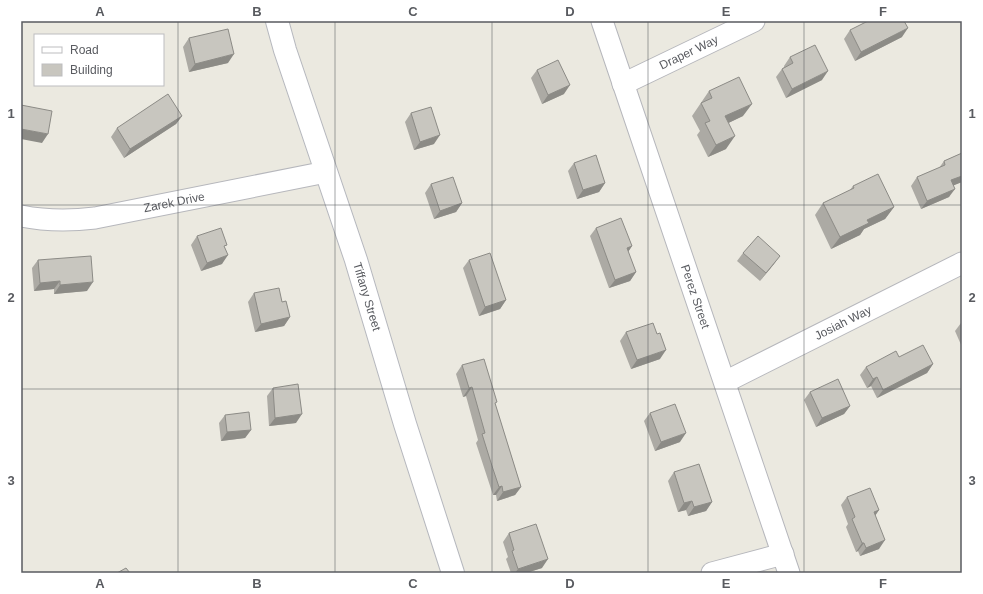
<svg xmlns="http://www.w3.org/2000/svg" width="983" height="594" viewBox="0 0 983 594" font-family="Helvetica,sans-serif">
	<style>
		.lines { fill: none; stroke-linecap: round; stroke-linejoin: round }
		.street-casing { stroke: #b6b7bc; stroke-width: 23 }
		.secondary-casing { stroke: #b6b8be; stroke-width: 24 }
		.street { stroke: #fff; stroke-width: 21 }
		.secondary { stroke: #fff; stroke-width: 22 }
		.wall { fill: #acaaa4 }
		.shaded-wall { fill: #8c8b86 }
		.building { fill: #c8c6bf; stroke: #8c8b86 }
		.grid { fill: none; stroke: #595b60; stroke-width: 1; stroke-opacity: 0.55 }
		.labels { text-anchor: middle; stroke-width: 3; stroke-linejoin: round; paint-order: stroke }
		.street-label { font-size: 12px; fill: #595b60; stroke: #fff }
		.neatline { fill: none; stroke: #595b60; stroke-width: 1.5 }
		.grid-label { font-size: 13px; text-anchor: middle; font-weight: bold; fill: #595b60 }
	</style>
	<rect width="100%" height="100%" fill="#ebe9e0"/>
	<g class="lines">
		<!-- street casing -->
		<g class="street-casing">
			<g id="street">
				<path id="s1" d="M 602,21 L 789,573"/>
				<path id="s2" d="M 623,84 L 754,21"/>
				<path id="s3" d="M 21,216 C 46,221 70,221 95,218 L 326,172"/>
				<path id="s4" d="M 725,382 L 962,263"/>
				<path d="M 712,573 L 783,554"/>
			</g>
		</g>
		<!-- secondary casing -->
		<g class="secondary-casing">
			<g id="secondary">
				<path id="s5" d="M 277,21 L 285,50 L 356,260 L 405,424 L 453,573"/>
			</g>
		</g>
		<!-- street -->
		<use href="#street" class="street"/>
		<!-- secondary -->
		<use href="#secondary" class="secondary"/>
	</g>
	<!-- wall -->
	<path class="wall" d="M 850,30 L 902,37 L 855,61 L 844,39 Z
		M 189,38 L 228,63 L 189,72 L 183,47 Z
		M 790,57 L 822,80 L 786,98 L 776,77 L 782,69 L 784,67 L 784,66 Z
		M 537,70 L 564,94 L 542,104 L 531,78 Z
		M 709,91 L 743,116 L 728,123 L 726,149 L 708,157 L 697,135 L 700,131 L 692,116 Z
		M 411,113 L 434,144 L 414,150 L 405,122 Z
		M 182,116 L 176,124 L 124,158 L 111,137 L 117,128 Z
		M 962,153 L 962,182 L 953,185 L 949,197 L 921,209 L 911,186 L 917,177 L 939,168 L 944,161 Z
		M 574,163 L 605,183 L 599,192 L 577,199 L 568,171 Z
		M 431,184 L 462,203 L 456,212 L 434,219 L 425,193 Z
		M 853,186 L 894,207 L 885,219 L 864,229 L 860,235 L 831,249 L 815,215 L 823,203 L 850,190 Z
		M 596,228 L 632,246 L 628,252 L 636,272 L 630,281 L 609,288 L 590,236 Z
		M 197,236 L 225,248 L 222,264 L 201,271 L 191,245 Z
		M 743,253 L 774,264 L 760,281 L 737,261 Z
		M 38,260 L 87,291 L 54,294 L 54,289 L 34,291 L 32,268 Z
		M 469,260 L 506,300 L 500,309 L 479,316 L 463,268 Z
		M 254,293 L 282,302 L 290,317 L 284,326 L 255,332 L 248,302 Z
		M 962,322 L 962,347 L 955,331 L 961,323 Z
		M 626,332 L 660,359 L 631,369 L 620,341 Z
		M 899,357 L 933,364 L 927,373 L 877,398 L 871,386 L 867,388 L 860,375 L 866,367 Z
		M 462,365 L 495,404 L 521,487 L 515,495 L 497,501 L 496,495 L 493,495 L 476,443 L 478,440 L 466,396 L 463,397 L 456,374 Z
		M 273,388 L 296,423 L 269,426 L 267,396 Z
		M 810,392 L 850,406 L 844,414 L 816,427 L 804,400 Z
		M 650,413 L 680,442 L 655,451 L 644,421 Z
		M 225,415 L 251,430 L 245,438 L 221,441 L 219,423 Z
		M 674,472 L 712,502 L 706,511 L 688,516 L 686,510 L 678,512 L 668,481 Z
		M 847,497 L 879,510 L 875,515 L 879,549 L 860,556 L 858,551 L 856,552 L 846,527 L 848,524 L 841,505 Z
		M 509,533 L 542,568 L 526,573 L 511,573 L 506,559 L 508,557 L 503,542 Z"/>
	<!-- shaded-wall -->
	<path class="shaded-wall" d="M 908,28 L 902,37 L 855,61 L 861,52 Z
		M 234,54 L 228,63 L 189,72 L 195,64 Z
		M 828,71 L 822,80 L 786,98 L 792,89 Z
		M 570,85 L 564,94 L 542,104 L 548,95 Z
		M 752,104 L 743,116 L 716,129 L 725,116 Z
		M 182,116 L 176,124 L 124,158 L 130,149 Z
		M 21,129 L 48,134 L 42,143 L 21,139 Z
		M 440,135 L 434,144 L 414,150 L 420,142 Z
		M 735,136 L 726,149 L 708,157 L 716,145 Z
		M 962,176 L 962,182 L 945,189 L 951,180 Z
		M 605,183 L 599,192 L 577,199 L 583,190 Z
		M 955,189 L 949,197 L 921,209 L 927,201 Z
		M 462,203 L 456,212 L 434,219 L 440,211 Z
		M 894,207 L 885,219 L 864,229 L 860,235 L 831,249 L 840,237 L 867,220 Z
		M 632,246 L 626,255 L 627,248 Z
		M 228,255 L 222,264 L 201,271 L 207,263 Z
		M 780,256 L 774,264 L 760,281 L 766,273 Z
		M 636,272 L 630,281 L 609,288 L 615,280 Z
		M 60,281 L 54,289 L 34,291 L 40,283 Z
		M 93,282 L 87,291 L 54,294 L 60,285 Z
		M 506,300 L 500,309 L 479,316 L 485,307 Z
		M 290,317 L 284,326 L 255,332 L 261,324 Z
		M 666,350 L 660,359 L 631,369 L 637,360 Z
		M 933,364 L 927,373 L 877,398 L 883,390 Z
		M 877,377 L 871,386 L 867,388 L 873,379 Z
		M 472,387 L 466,396 L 463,397 L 469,388 Z
		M 850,406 L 844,414 L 816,427 L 822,418 Z
		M 302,414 L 296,423 L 269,426 L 275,418 Z
		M 251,430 L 245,438 L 221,441 L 227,432 Z
		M 686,433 L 680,442 L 655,451 L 661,442 Z
		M 502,486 L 496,495 L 493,495 L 499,487 Z
		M 521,487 L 515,495 L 497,501 L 503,492 Z
		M 692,501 L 686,510 L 678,512 L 684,503 Z
		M 712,502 L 706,511 L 688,516 L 694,507 Z
		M 879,510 L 873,519 L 874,512 Z
		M 885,540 L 879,549 L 860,556 L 866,548 Z
		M 862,543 L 864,543 L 858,551 L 856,552 Z
		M 548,559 L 542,568 L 526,573 L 515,573 L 518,569 Z"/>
	<!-- building -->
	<path class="building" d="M 868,21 L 904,21 L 908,28 L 861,52 L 850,30 Z
		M 228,29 L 234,54 L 195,64 L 189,38 Z
		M 815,45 L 828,71 L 792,89 L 782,69 L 793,63 L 790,57 Z
		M 558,60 L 570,85 L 548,95 L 537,70 Z
		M 739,77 L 752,104 L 725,116 L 735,136 L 716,145 L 705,123 L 710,121 L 701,103 L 712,98 L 709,91 Z
		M 168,94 L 182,116 L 130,149 L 117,128 Z
		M 21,105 L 52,111 L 48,134 L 21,129 Z
		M 431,107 L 440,135 L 420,142 L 411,113 Z
		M 962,153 L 962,176 L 951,180 L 955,189 L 927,201 L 917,177 L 945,165 L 944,161 Z
		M 596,155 L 605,183 L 583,190 L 574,163 Z
		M 878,174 L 894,207 L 867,220 L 869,223 L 840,237 L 823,203 L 854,188 L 853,186 Z
		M 453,177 L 462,203 L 440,211 L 431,184 Z
		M 621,218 L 632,246 L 627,248 L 636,272 L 615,280 L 596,228 Z
		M 221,228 L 227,245 L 224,246 L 228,255 L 207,263 L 197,236 Z
		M 758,236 L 780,256 L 766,273 L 743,253 Z
		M 490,253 L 506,300 L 485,307 L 469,260 Z
		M 91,256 L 93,282 L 60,285 L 60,281 L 40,283 L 38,260 Z
		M 279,288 L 282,302 L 286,301 L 290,317 L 261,324 L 254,293 Z
		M 653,323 L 657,334 L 660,333 L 666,350 L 637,360 L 626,332 Z
		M 923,345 L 933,364 L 883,390 L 877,377 L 873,379 L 866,367 L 896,351 L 899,357 Z
		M 484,359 L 497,402 L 495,403 L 521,487 L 503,492 L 502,486 L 499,487 L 492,466 L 482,434 L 485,433 L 472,387 L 469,388 L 462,365 Z
		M 838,379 L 850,406 L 822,418 L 810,392 Z
		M 298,384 L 302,414 L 275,418 L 273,388 Z
		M 675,404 L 686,433 L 661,442 L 650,413 Z
		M 249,412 L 251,430 L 227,432 L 225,415 Z
		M 699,464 L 712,502 L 694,507 L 692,501 L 684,503 L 674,472 Z
		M 870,488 L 879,510 L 874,512 L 885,540 L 866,548 L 864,543 L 862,543 L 852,519 L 855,517 L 847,497 Z
		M 536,524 L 548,559 L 518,569 L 512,551 L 514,550 L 509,533 Z
		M 126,568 L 130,573 L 117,573 Z"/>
	<!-- grid -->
	<path class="grid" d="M 178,21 L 178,573M 335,21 L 335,573M 492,21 L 492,573M 648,21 L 648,573M 804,21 L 804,573M 21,205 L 962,205M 21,389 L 962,389"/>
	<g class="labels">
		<!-- street labels -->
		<g class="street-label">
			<text dy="4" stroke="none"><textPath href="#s2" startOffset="73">Draper Way</textPath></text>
			<text dy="4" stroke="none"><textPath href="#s3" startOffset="155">Zarek Drive</textPath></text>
			<text dy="4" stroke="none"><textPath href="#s5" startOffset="290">Tiffany Street</textPath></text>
			<text dy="4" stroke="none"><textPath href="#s1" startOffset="291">Perez Street</textPath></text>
			<text dy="4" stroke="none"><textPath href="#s4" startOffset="132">Josiah Way</textPath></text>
		</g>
	</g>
	<!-- border -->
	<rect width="983" height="594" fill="none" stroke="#ffffff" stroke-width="44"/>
	<!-- legend -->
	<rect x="34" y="34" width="130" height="52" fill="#ffffff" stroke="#bdbdbf"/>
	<rect x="42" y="47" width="20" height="6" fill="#ffffff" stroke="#bdbdbf"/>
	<text x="70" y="54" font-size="12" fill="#595b60">Road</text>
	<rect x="42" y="64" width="20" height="12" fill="#c8c6bf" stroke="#bdbdbf"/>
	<text x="70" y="74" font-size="12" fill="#595b60">Building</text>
	<rect x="22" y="22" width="939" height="550" class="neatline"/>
	<g class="grid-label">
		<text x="100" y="16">A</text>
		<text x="257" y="16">B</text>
		<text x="413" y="16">C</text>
		<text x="570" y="16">D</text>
		<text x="726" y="16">E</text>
		<text x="883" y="16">F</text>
		<text x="11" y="118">1</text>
		<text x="972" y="118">1</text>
		<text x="11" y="302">2</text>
		<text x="972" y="302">2</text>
		<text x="11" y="485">3</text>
		<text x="972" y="485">3</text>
		<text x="100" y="588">A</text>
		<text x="257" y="588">B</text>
		<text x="413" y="588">C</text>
		<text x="570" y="588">D</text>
		<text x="726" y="588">E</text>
		<text x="883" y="588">F</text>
	</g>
</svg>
